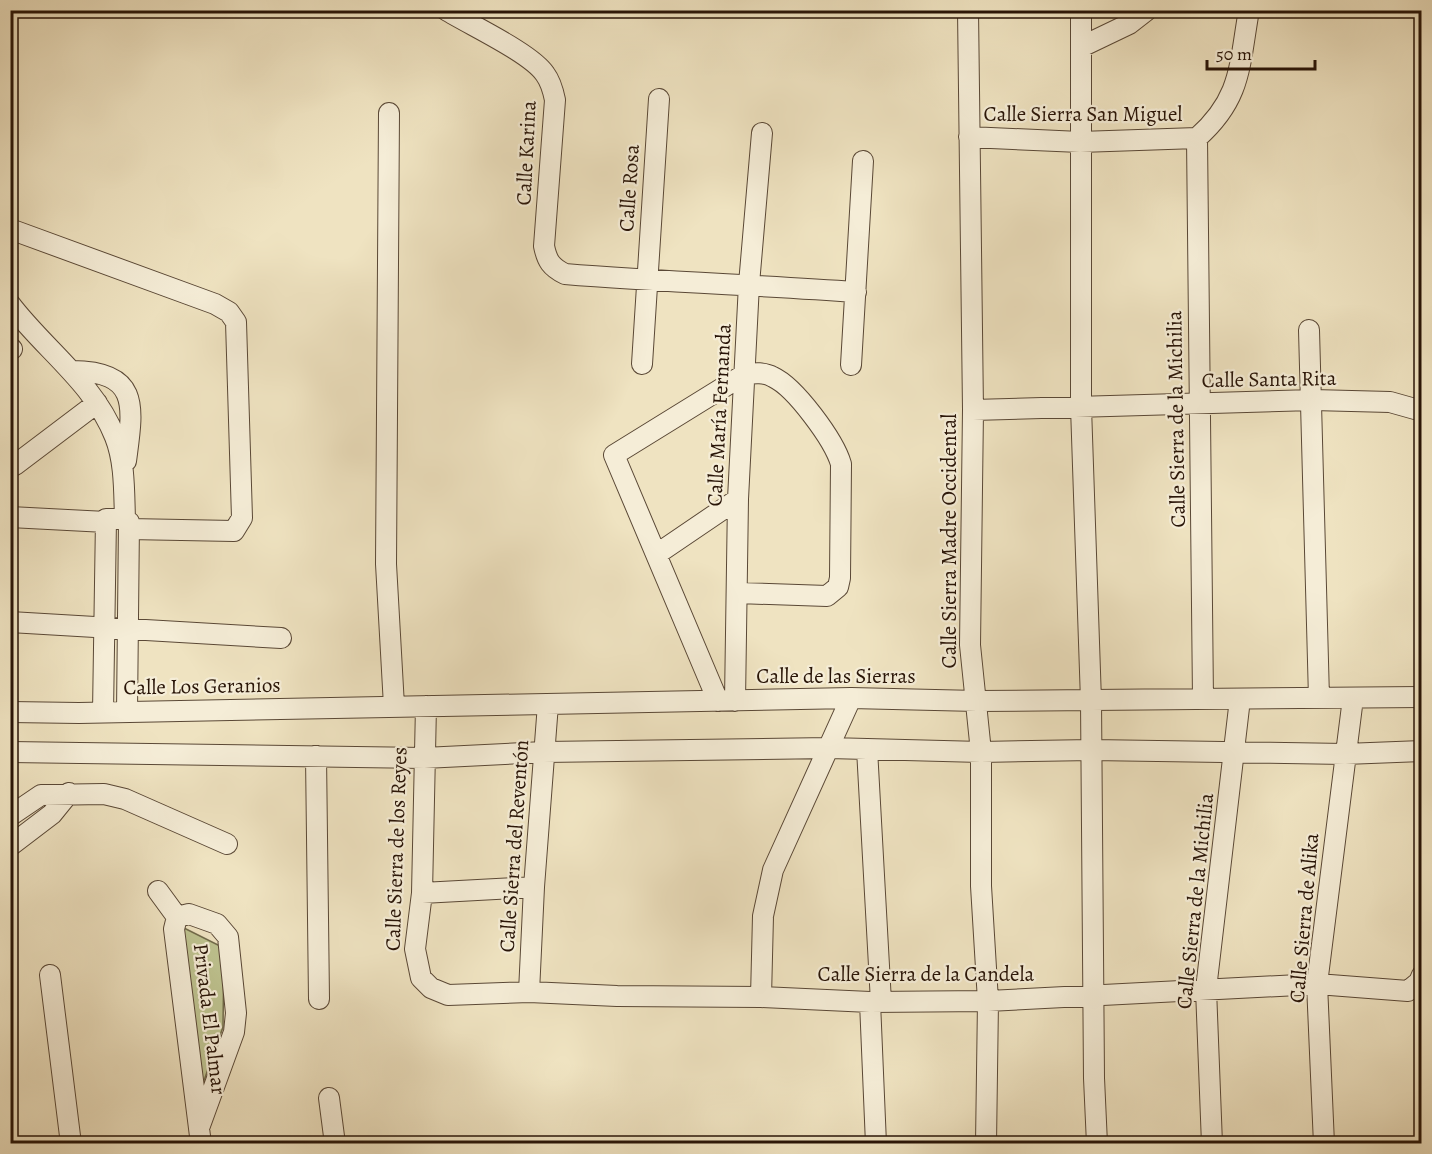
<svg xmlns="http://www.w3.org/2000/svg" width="1432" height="1154" viewBox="0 0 1432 1154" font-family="Alegreya,serif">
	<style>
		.green { fill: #bec390; stroke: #736c4c; stroke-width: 1.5 }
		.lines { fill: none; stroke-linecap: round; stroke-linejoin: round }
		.minor-casing { stroke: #5a4836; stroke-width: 22 }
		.minor { stroke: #f5edd7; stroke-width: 20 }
		.labels { text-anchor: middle; stroke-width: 4.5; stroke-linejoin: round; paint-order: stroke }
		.street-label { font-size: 21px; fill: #281407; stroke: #f5edd7 }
	</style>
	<rect width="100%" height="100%" fill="#efe3c1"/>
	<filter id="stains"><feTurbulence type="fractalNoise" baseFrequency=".00333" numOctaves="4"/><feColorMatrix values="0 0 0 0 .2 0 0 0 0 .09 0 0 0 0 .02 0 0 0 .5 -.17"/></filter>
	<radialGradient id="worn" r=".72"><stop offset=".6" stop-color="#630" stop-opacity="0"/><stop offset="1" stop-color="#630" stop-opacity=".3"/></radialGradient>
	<!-- green -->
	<path class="green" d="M 182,927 L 224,948 L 223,1027 L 201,1089 Z"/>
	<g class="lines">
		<!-- minor casing -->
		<g class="minor-casing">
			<path id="minor" d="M 446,10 C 470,25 531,53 545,74 C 551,82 553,90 555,100 L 544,246 C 547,261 551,267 565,274 C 662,282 759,285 856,292
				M 968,10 L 973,410 L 970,645 L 981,752 L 981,886 L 988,1001 L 986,1144
				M 1081,10 L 1081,407 L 1091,701 L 1094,1078 L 1097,1144
				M 1081,47 L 1129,24 L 1147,10
				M 389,113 L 386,564 L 394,706
				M 969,137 L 1080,142 L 1197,138
				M 1197,138 L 1203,699
				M 1197,138 C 1242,98 1239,66 1249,10
				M 10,229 L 215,304 L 229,312 L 236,322 L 242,518 L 234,531 L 129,529
				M 10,304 C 44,349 94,383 115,437 C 125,462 124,492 125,519
				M 1309,330 L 1319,698
				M 10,350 L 12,349
				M 642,364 L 659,99
				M 851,365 L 863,161
				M 72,371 C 141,371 133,408 126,461
				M 973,410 L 1313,400 L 1390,402 L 1422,411
				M 15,465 L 97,403
				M 10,517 L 106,522
				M 657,554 L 738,499
				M 10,622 L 281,638
				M 718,701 L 614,455 L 745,374 C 755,373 764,372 773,377 C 795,387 834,440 841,464 L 840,578 L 838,587 L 827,596 L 738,593
				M 735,701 L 738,499 L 749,284 L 762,133
				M 426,706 L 422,893 L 415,949 L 421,978 L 431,988 L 448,995 L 529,992 L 617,996 L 761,997 L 870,1002 L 988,1001 L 1317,984 L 1408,991 L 1419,982 L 1422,975
				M 10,712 L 79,713 L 851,698 L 977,701 L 1422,697
				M 103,712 L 106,519 L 125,519 L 129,522 L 127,712
				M 867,749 L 881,1002
				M 10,752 L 424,758 L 544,752 L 829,748 L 981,752 L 1092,750 L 1345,754 L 1422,751
				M 316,756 L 319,999
				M 10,816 L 41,795 L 104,794 L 125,799 L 227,844
				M 10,846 L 52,814 L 69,793
				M 158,891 L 177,917
				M 422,893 L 534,887
				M 177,917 L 189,914 L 217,924 L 228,937 L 236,1013 L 234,1032 L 199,1128
				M 177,917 L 174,929 L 201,1144
				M 50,975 L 71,1144
				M 529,992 L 534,887 L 548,704
				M 761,997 L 763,916 L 773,870 L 851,698
				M 870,1002 L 876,1144
				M 329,1098 L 335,1144
				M 1212,1144 L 1206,989 L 1240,699
				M 1324,1144 L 1317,984 L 1353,698"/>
		</g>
		<!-- minor -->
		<use href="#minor" class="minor"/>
	</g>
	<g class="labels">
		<!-- street labels -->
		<g class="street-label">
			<text x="1083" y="121">Calle Sierra San Miguel</text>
			<text transform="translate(526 153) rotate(-87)" y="7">Calle Karina</text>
			<text transform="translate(629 188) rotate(-86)" y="7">Calle Rosa</text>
			<text transform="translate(1269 379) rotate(-1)" y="7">Calle Santa Rita</text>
			<text transform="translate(719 415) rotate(-87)" y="7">Calle María Fernanda</text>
			<text transform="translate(1176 419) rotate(-91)" y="7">Calle Sierra de la Michilia</text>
			<text transform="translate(949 541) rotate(-90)" y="7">Calle Sierra Madre Occidental</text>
			<text x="836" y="683">Calle de las Sierras</text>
			<text transform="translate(202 686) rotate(-1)" y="7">Calle Los Geranios</text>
			<text transform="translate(514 846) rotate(-86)" y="7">Calle Sierra del Reventón</text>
			<text transform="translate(396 849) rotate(-88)" y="7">Calle Sierra de los Reyes</text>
			<text transform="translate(1195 901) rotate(-84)" y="7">Calle Sierra de la Michilia</text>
			<text transform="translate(1304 918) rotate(-85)" y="7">Calle Sierra de Alika</text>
			<text x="926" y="981">Calle Sierra de la Candela</text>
			<text transform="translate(210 1019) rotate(83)" y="7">Privada El Palmar</text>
		</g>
	</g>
	<!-- margin -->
	<rect width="1432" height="1154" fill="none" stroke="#efe3c1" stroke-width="36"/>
	<rect x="12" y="12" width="1408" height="1130" fill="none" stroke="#281407" stroke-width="3"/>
	<rect x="18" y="18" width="1396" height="1118" fill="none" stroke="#281407" stroke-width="1.5"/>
	<!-- scale -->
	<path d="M1207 60v9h108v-9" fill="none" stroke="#281407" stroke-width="3"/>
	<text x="1216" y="60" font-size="18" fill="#281407" stroke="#f5edd7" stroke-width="4.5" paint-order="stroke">50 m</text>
	<rect width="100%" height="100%" filter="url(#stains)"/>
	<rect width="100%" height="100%" fill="url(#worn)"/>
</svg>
